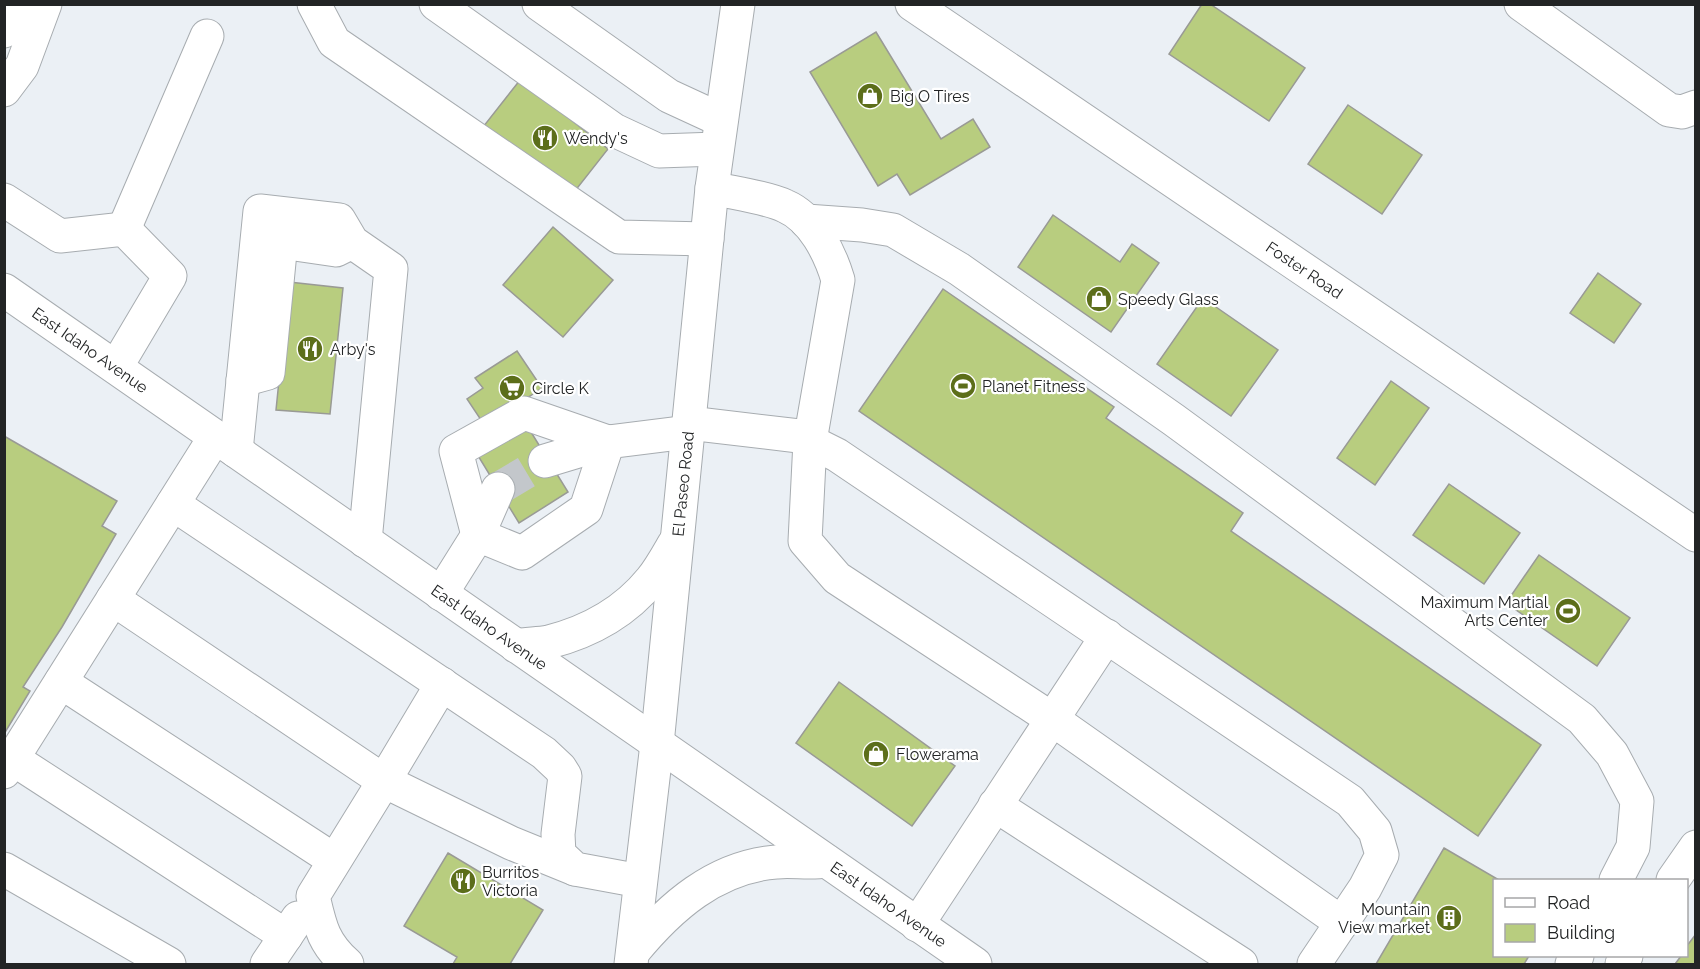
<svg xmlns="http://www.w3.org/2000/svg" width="1700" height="969" viewBox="0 0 1700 969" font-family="Raleway,sans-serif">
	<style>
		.building { fill: #b8cd7f; stroke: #999a95; stroke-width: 1.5 }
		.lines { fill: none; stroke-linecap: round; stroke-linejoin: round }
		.minor-tunnel { stroke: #c3c7cb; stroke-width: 33; stroke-dasharray: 33 16; stroke-linecap: butt }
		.minor-casing { stroke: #a7acb0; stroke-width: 35 }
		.major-casing { stroke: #a7acb0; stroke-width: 35 }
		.minor { stroke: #fff; stroke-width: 33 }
		.major { stroke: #fff; stroke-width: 33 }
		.labels { text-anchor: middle; stroke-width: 4.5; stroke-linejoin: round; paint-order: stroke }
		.poi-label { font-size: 16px; fill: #222425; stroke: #fff; text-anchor: start }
		.street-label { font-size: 16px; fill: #222425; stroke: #fff }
	</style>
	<rect width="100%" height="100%" fill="#ebf0f5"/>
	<!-- building -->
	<path class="building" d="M 1202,4 L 1210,4 L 1305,68 L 1269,121 L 1169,54 Z
		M 876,32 L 941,139 L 973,119 L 990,147 L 910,195 L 897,174 L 878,186 L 810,72 Z
		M 520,80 L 608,149 L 571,196 L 483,127 Z
		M 1348,105 L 1422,155 L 1382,214 L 1308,164 Z
		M 1053,215 L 1120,262 L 1132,244 L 1159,263 L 1111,332 L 1018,267 Z
		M 553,227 L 613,280 L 563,337 L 503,285 Z
		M 1598,273 L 1641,304 L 1614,343 L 1570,313 Z
		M 289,282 L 343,288 L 330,414 L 276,410 Z
		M 943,289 L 1114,407 L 1106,418 L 1243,513 L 1231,531 L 1541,745 L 1478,836 L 859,411 Z
		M 1203,298 L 1278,350 L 1231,416 L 1157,364 Z
		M 517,351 L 542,388 L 485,426 L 467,399 L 483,388 L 475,378 Z
		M 1391,381 L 1429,408 L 1375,485 L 1337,458 Z
		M 526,424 L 568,492 L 519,523 L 477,454 Z
		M 4,436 L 117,501 L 102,526 L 116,534 L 62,627 L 23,687 L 30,691 L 4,734 Z
		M 1449,484 L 1520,533 L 1484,584 L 1413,535 Z
		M 1539,555 L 1630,618 L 1597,666 L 1506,603 Z
		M 839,682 L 955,766 L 912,826 L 796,743 Z
		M 1444,848 L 1499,880 L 1494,880 L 1494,956 L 1529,956 L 1524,964 L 1376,964 Z
		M 448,853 L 543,910 L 510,964 L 453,964 L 457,957 L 404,926 Z
		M 1696,934 L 1696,964 L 1675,964 L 1681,956 L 1686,956 L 1686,947 Z"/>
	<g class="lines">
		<!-- minor-tunnel -->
		<path class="minor-tunnel" d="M 498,489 L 545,461"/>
		<!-- minor casing -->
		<g class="minor-casing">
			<g id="minor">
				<path d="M 314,4 L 334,42 L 619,237 L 707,239"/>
				<path d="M 436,4 L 614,130 L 659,151 L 717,149"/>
				<path d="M 539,4 L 669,96 L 721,120"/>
				<path id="s1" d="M 912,4 L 1696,535"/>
				<path d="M 1521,4 L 1669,110 L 1682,112 L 1696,107"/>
				<path d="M 4,31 L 23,4"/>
				<path d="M 4,90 L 22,66 L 45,4"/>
				<path d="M 712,188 C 733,193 766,197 785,206 C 813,218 830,253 838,280 L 810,441 L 805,541 L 837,578 L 1052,719 L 1342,923"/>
				<path d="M 4,200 L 60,236 L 124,229 L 170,276 L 116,367"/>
				<path d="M 806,221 L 862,225 L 893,230 L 959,269 L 1174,420 L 1582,719 L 1612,754 L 1637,801 L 1633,847 L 1616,880"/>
				<path d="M 124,229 L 207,36"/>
				<path id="s2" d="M 4,290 L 975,964"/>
				<path d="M 243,380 L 268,373 L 281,242 L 336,250 L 352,242"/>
				<path d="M 689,423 L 799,436 L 837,455 L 1350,801 L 1375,831 L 1382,855 L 1365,888 L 1314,964"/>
				<path d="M 236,451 L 260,211 L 339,220 L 352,242 L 391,269 L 365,541"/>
				<path d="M 545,461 L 608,442"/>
				<path d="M 173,504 L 544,753 L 560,768 L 565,776 L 558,834 L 559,854 L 575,869 L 640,881"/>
				<path d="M 478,535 L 456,451 L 524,413 L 608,442"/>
				<path d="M 478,535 L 498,489"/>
				<path d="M 441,594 L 478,535 L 522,553 L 586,509 L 608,442 L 688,432"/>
				<path d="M 113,599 L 384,781 L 442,684"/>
				<path d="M 61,682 L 334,860"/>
				<path d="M 13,759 L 286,936"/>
				<path d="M 4,772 L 215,437"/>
				<path d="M 995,805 L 1241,964"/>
				<path d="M 4,869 L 169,964"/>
				<path d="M 1673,880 L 1696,847"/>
				<path d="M 917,925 L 1107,636"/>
				<path d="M 267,964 L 298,918"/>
				<path d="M 347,964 C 323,943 320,926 313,896 L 384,781 L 511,843 L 575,869"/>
				<path d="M 1572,964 L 1577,956"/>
				<path d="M 1622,964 L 1626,956"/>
			</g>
		</g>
		<!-- major casing -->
		<g class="major-casing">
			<g id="major">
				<path d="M 516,646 C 527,644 538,644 549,642 C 588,632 625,612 651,580 C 660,569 667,556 674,544"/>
				<path d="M 633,952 C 670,907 715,867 776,862 C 793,860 808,864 826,861"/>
				<path id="s3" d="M 631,964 L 657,744 L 712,188 L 738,4"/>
			</g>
		</g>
		<!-- minor -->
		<use href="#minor" class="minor"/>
		<!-- major -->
		<use href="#major" class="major"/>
	</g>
	<!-- icons -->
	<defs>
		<g id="shop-disc" transform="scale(1.35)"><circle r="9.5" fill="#5c6e1a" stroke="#fff"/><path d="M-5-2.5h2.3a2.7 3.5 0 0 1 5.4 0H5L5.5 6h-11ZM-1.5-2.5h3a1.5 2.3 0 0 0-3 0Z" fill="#fff"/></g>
		<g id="restaurant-disc" transform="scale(1.35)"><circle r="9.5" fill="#5c6e1a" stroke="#fff"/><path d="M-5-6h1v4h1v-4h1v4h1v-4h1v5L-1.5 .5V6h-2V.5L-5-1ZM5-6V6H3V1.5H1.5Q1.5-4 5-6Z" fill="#fff"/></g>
		<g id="stadium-disc" transform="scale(1.35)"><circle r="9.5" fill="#5c6e1a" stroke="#fff"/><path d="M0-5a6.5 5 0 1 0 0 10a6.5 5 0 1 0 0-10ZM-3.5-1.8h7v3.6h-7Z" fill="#fff"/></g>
		<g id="supermarket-disc" transform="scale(1.35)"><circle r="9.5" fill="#5c6e1a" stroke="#fff"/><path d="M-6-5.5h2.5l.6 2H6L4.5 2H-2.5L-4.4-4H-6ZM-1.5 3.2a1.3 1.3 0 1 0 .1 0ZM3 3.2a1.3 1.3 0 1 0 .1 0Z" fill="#fff"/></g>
		<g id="building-disc" transform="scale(1.35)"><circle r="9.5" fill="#5c6e1a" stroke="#fff"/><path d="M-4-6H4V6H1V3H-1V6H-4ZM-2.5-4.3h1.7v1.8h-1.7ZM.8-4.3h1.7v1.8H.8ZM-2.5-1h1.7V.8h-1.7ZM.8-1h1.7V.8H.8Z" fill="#fff"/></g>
	</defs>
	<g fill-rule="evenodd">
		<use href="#shop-disc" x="870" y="96"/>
		<use href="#restaurant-disc" x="545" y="138"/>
		<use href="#shop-disc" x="1099" y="299"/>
		<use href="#restaurant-disc" x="310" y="349"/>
		<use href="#stadium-disc" x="963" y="386"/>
		<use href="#supermarket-disc" x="512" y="388"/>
		<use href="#stadium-disc" x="1568" y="611"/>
		<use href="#shop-disc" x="876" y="754"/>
		<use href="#restaurant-disc" x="463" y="881"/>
		<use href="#building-disc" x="1449" y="918"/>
	</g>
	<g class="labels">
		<!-- poi labels -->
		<g class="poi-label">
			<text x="890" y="102">Big O Tires</text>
			<text x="564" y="144">Wendy's</text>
			<text x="1118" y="305">Speedy Glass</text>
			<text x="330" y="355">Arby's</text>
			<text x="982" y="392">Planet Fitness</text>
			<text x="532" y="394">Circle K</text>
			<text x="1548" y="608" text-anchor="end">Maximum Martial<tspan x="1548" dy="18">Arts Center</tspan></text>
			<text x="896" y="760">Flowerama</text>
			<text x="482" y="878">Burritos<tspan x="482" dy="18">Victoria</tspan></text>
			<text x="1430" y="915" text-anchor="end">Mountain<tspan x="1430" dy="18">View market</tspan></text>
		</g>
		<!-- street labels -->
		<g class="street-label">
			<text dy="6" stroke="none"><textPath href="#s1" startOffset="474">Foster Road</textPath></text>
			<text dy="6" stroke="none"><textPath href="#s2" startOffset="105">East Idaho Avenue</textPath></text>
			<text dy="6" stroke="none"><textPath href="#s3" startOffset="483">El Paseo Road</textPath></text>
			<text dy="6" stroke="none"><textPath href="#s2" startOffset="591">East Idaho Avenue</textPath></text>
			<text dy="6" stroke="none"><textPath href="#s2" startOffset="1077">East Idaho Avenue</textPath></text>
		</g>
	</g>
	<!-- border -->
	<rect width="1700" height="969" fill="none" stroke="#222425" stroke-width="12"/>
	<!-- legend -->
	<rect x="1493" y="879" width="195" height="78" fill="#ffffff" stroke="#a7a7a8" stroke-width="1.5"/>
	<rect x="1505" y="898" width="30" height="9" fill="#ffffff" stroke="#a7a7a8" stroke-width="1.5"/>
	<text x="1547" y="909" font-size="18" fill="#222425">Road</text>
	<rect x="1505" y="924" width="30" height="18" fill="#b8cd7f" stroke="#a7a7a8" stroke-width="1.5"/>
	<text x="1547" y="939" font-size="18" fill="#222425">Building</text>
</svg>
